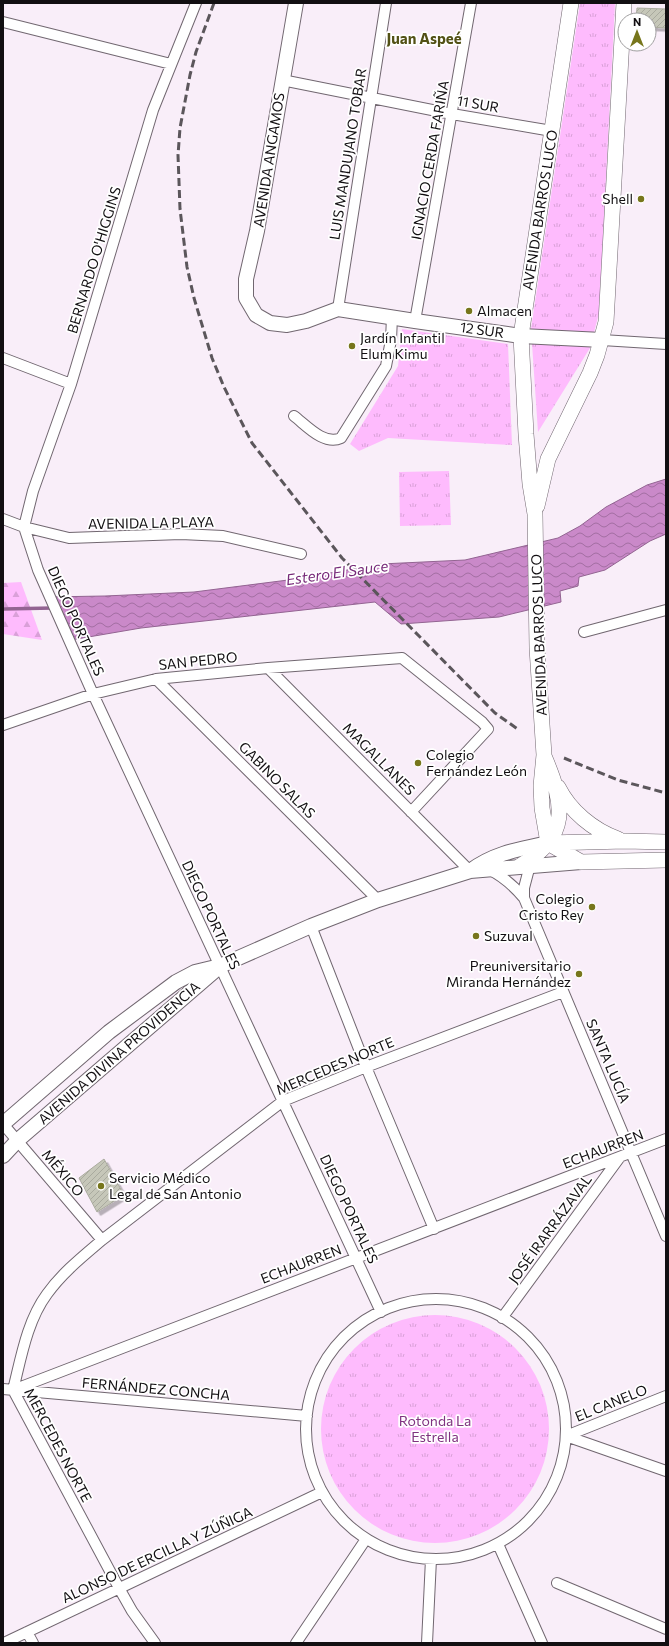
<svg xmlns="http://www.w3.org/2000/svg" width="669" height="1646" viewBox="0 0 669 1646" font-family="Commissioner,sans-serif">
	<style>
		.forest { fill: url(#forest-firs) }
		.park { fill: url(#park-tufts) }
		.water { fill: url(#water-waves); stroke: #936492 }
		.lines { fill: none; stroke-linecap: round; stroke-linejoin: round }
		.stream { stroke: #936492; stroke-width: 3.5 }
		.building { fill: url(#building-hatch); stroke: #aaab9e; filter: url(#shadow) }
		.street-casing { stroke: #716770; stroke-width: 12 }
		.secondary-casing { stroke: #716770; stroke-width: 16 }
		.primary-casing { stroke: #716770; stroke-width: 16 }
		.street { stroke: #fff; stroke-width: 10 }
		.secondary { stroke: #fff; stroke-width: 14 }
		.primary { stroke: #fff; stroke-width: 15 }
		.rail { stroke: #5b565b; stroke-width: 3; stroke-dasharray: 8 4; stroke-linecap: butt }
		.poi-dot { fill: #77761c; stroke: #fff; stroke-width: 1.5 }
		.labels { text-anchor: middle; stroke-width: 3.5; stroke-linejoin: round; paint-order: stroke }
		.street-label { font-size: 14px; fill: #120f12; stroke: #fff }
		.poi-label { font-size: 14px; fill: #120f12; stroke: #fff; text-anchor: start }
		.park-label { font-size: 14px; fill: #803381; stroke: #fff }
		.neighbourhood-label { font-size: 15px; font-weight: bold; fill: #525115; stroke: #fff }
		.water-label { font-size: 15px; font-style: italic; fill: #772a79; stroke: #fff }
	</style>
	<defs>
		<pattern id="forest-firs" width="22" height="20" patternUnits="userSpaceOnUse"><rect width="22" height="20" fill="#febbfd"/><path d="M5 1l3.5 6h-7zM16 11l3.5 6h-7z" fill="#d9a0d8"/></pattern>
		<pattern id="park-tufts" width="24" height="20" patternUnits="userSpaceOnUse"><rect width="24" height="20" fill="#febbfd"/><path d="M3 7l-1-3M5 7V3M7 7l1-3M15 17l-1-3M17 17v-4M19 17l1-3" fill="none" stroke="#d9a0d8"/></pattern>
		<pattern id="water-waves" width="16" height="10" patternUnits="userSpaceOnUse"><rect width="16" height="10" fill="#ca89c9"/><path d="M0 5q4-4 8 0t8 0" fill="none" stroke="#a36ea2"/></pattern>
		<pattern id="building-hatch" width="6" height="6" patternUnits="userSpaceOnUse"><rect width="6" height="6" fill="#c6c7b9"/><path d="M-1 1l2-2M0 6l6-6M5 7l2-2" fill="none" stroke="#a9aa9e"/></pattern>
		<filter id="shadow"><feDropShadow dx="3.5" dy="3.5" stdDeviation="0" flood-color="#0004"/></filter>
	</defs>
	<rect width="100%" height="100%" fill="#f9eef9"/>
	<!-- forest -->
	<path class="forest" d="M 21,582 L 42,640 L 3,634 L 3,583 Z"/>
	<!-- park -->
	<path class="park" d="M 580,3 L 615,3 L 599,313 L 590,348 L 538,432 L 531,329 Z
		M 402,329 L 508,344 L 512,445 L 388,438 L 359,451 L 350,444 L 398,366 Z
		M 449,471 L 451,525 L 400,526 L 399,472 Z
		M321 1429a114 114 0 1 1 228 0a114 114 0 1 1-228 0Z"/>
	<!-- water -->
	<path class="water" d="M 666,479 L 666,534 L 650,541 L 605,570 L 579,577 L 578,586 L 560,591 L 561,602 L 499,617 L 401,624 L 375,602 L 141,628 L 65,641 L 45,597 L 105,596 L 194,592 L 296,579 L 381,564 L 465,560 L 558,538 L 580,526 L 606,507 L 647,485 Z"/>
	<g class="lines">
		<!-- stream -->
		<path class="stream" d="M 3,609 L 53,608"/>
	</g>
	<!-- building -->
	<path class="building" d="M 637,8 L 666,9 L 666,28 L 649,27 L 649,20 L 636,20 Z
		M 104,1159 L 124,1195 L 97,1212 L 79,1178 Z"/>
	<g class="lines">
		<!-- street casing -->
		<g class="street-casing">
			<path id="street" d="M 3,22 L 171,64
				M 282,80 L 452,114 L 552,131
				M 338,309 L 386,3
				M 415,321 L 471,3
				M 602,340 L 666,344
				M 3,358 L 71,384
				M 294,416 C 306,425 324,446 341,438 L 386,366 L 391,340 L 392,317
				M 3,519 L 24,527 L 69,538 L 181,534 L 223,536 L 301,554
				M 24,527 L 38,570 L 93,694 L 381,1312
				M 24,527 L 33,491 L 71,384 L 153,110 L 196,3
				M 584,632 L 666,610
				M 268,668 L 470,871
				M 156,679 L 378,900
				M 3,725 L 93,694 L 156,679 L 268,668 L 402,658 L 482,722 L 488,729 L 411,812
				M 490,870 C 504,877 513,885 524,898 L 666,1236
				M 524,898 L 524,888 L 530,865
				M 311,926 L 366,1067 L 434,1229
				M 3,1124 L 102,1240
				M306 1429a130 130 0 1 1 260 0a130 130 0 1 1-260 0Z
				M 502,1318 L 620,1157
				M 3,1389 L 307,1416
				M 13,1390 L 666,1139
				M 566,1436 L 666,1396
				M 566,1436 L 666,1471
				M 498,1544 L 542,1643
				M 557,1583 L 666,1629
				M 27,1632 L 33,1643
				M 4,1643 L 322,1492
				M 155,1643 L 132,1611 L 119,1588 L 13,1390 C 21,1358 27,1321 47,1294 C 62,1273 82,1257 102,1240 L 283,1101 L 366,1067 L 563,992
				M 296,1643 L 366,1539
				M 427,1643 L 431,1559"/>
		</g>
		<!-- secondary casing -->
		<g class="secondary-casing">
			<path id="secondary" d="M 296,3 L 257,231 L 246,279 L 246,298 L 256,315 L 270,323 L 287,325 L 306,321 L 338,309 L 415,321 L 521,336 L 602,340
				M 470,871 C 494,853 520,849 548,843
				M 3,1124 L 109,1032 L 176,982 L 195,972 L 220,966 L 311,926 L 378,900 L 470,871 L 581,862
				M 3,1156 L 18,1140 L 218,968"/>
		</g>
		<!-- primary casing -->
		<g class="primary-casing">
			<path id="primary" d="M 537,506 L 548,459 L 590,373 L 597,355 L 606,322 L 624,3
				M 558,787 C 570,811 593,830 618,839
				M 548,843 L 542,808 L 541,786 L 544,755 L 537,648 L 535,514 L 530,484 L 526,434 L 521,336 L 571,3
				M 548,843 L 581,862 L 666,860
				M 549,843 L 625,841 L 666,842
				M 520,866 C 570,836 565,805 544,756"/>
		</g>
		<!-- street -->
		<use href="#street" class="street"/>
		<!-- secondary -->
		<use href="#secondary" class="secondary"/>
		<!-- primary -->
		<use href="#primary" class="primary"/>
		<!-- rail -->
		<path class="rail" d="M 214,3 L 196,52 L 190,75 L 180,128 L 178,155 L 180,209 L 187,267 L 194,298 L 212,358 L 224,387 L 252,443 L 342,558 L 495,713 L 519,730
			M 564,758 L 618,780 L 666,793"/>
	</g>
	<!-- markers -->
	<g class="poi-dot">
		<circle cx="641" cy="199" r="4"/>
		<circle cx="469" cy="311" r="4"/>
		<circle cx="352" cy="346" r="4"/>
		<circle cx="418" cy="763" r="4"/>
		<circle cx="592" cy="907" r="4"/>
		<circle cx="476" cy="936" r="4"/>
		<circle cx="579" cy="974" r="4"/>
		<circle cx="101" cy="1186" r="4"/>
	</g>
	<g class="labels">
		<!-- street labels -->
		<g class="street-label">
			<text transform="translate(478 104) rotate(10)" y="5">11 SUR</text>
			<text transform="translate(348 154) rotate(-81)" y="5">LUIS MANDUJANO TOBAR</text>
			<text transform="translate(269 160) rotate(-81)" y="5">AVENIDA ANGAMOS</text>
			<text transform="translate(430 160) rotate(-80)" y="5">IGNACIO CERDA FARIÑA</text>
			<text transform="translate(540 210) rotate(-81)" y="5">AVENIDA BARROS LUCO</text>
			<text transform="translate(94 260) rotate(-73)" y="5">BERNARDO O'HIGGINS</text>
			<text transform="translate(482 330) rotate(8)" y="5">12 SUR</text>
			<text transform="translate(151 523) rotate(-1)" y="5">AVENIDA LA PLAYA</text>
			<text transform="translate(76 621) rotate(66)" y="5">DIEGO PORTALES</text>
			<text transform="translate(539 635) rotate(-92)" y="5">AVENIDA BARROS LUCO</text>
			<text transform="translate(198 661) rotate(-6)" y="5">SAN PEDRO</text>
			<text transform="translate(379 759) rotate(45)" y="5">MAGALLANES</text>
			<text transform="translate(277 780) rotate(45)" y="5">GABINO SALAS</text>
			<text transform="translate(211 915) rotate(65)" y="5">DIEGO PORTALES</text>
			<text transform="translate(119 1053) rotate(-41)" y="5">AVENIDA DIVINA PROVIDENCIA</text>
			<text transform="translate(608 1061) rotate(67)" y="5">SANTA LUCÍA</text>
			<text transform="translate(335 1066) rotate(-23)" y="5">MERCEDES NORTE</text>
			<text transform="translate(603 1149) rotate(-21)" y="5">ECHAURREN</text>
			<text transform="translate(63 1173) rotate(50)" y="5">MÉXICO</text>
			<text transform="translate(349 1209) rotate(65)" y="5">DIEGO PORTALES</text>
			<text transform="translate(550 1229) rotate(-54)" y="5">JOSÉ IRARRÁZAVAL</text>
			<text transform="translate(301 1264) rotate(-21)" y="5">ECHAURREN</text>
			<text transform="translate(156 1389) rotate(5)" y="5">FERNÁNDEZ CONCHA</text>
			<text transform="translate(611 1403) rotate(-22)" y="5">EL CANELO</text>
			<text transform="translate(58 1445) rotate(62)" y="5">MERCEDES NORTE</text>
			<text transform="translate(157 1555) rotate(-25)" y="5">ALONSO DE ERCILLA Y ZÚÑIGA</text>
		</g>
		<!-- poi labels -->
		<g class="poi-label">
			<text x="633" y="204" text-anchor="end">Shell</text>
			<text x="477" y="316">Almacen</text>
			<text x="360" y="343">Jardín Infantil<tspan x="360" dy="16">Elum Kimu</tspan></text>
			<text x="426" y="760">Colegio<tspan x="426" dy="16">Fernández León</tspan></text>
			<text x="584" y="904" text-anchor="end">Colegio<tspan x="584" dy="16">Cristo Rey</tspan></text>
			<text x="484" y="941">Suzuval</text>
			<text x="571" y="971" text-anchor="end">Preuniversitario<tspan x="571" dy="16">Miranda Hernández</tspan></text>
			<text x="109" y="1183">Servicio Médico<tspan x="109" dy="16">Legal de San Antonio</tspan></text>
		</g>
		<!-- park labels -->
		<g class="park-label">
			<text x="435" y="1426">Rotonda La<tspan x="435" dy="16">Estrella</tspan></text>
		</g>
		<!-- neighbourhood labels -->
		<g class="neighbourhood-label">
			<text x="424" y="44">Juan Aspeé</text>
		</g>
		<!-- water labels -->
		<g class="water-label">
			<text transform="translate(337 573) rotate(-8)" y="5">Estero El Sauce</text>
		</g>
	</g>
	<!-- border -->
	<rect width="669" height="1646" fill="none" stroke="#120f12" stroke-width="8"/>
	<!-- north arrow -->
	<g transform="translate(637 32)"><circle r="19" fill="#ffffff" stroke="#a09fa0"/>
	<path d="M0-3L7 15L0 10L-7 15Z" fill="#77761c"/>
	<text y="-6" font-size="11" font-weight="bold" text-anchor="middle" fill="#120f12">N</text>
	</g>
</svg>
